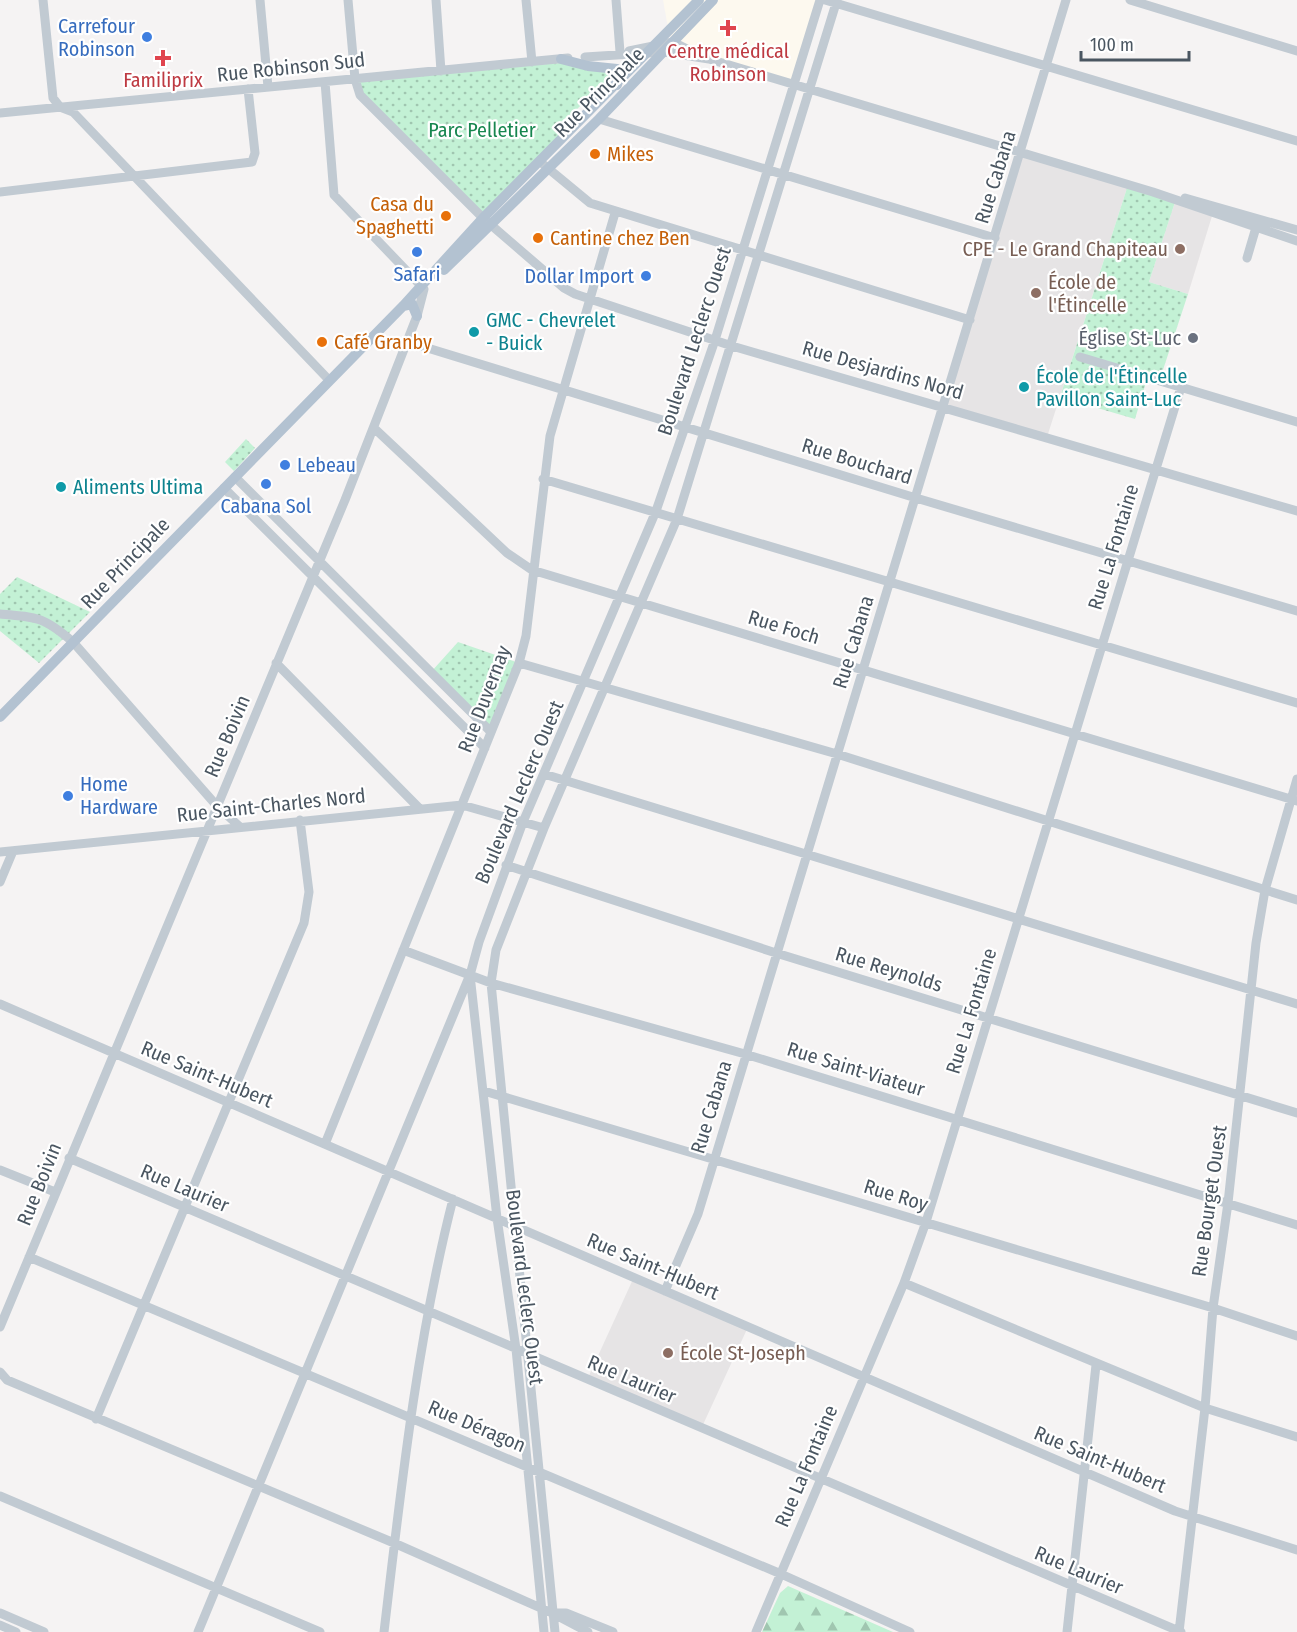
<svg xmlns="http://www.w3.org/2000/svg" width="1297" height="1632" viewBox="0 0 1297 1632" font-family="'Fira Sans Condensed',sans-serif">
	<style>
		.commercial { fill: #fdf9ef }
		.education { fill: #e6e4e5 }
		.grass { fill: url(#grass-dots) }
		.forest { fill: url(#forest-firs) }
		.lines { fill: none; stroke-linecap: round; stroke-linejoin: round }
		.minor { stroke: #c1cad2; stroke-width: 9 }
		.major { stroke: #b3c2d1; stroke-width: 10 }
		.health-dot { fill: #e0444e; stroke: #fff; stroke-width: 2 }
		.shop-dot { fill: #3f7fe0; stroke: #fff; stroke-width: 2 }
		.food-dot { fill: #e8710a; stroke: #fff; stroke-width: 2 }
		.education-dot { fill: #8d6e63; stroke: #fff; stroke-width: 2 }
		.culture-dot { fill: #0f9aa8; stroke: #fff; stroke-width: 2 }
		.worship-dot { fill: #6b7280; stroke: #fff; stroke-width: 2 }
		.labels { text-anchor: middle; stroke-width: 4.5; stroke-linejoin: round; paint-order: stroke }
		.shop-label { font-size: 20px; fill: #366cbe; stroke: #fff; text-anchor: end }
		.health-label { font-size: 20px; fill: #be3a42; stroke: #fff }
		.street-label { font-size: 20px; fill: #4a5661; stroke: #fff }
		.park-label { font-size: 20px; fill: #17864f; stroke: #fff }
		.food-label { font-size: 20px; fill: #c56008; stroke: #fff; text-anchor: start }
		.education-label { font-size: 20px; fill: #785e54; stroke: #fff; text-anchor: start }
		.culture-label { font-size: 20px; fill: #0d838f; stroke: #fff; text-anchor: start }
		.worship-label { font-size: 20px; fill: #5b616d; stroke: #fff; text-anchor: end }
	</style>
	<defs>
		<pattern id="grass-dots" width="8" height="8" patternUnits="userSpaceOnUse" patternTransform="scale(1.5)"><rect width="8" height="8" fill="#c3f1d5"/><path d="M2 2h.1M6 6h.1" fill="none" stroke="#a0c6b0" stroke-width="1.8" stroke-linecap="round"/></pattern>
		<pattern id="forest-firs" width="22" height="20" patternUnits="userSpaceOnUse" patternTransform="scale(1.5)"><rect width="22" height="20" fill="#c3f1d5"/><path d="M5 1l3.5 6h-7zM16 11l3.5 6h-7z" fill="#a0c6b0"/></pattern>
	</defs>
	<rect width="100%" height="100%" fill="#f5f3f3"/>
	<!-- commercial -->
	<path class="commercial" d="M 663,0 L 820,0 L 794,85 L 709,59 L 673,42 L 669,33 Z"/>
	<!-- education -->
	<path class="education" d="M 1020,156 L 1127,188 L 1047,437 L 944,406 Z
		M 1175,202 L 1212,216 L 1188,294 L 1149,282 Z
		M 634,1277 L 748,1327 L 701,1429 L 587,1380 Z"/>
	<!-- grass -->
	<path class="grass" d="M 586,61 L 615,72 L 575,111 L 578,120 L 483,218 L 360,95 L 355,79 Z
		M 1127,188 L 1175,202 L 1149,282 L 1188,294 L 1159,382 L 1147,379 L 1135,419 L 1060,397 Z
		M 246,439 L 255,448 L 234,471 L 225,462 Z
		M 17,577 L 90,612 L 39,663 L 0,631 L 0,594 Z
		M 458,642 L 519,663 L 491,732 L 431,672 Z"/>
	<!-- forest -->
	<path class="forest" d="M 788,1586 L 893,1632 L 762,1632 L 780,1593 Z"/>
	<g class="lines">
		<!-- minor -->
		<path class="minor" d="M 43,0 L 53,98 L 60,107 L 73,112 L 329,380
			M 260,0 L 268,87
			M 348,0 L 355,79 L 360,95 L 483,218 L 564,288 L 575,294 L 732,346 L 1297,511
			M 436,0 L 441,71
			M 526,0 L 532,62
			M 616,0 L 620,52
			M 825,0 L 1297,141
			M 1130,0 L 1297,51
			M 629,51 L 673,42 L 699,55
			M 585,57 L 664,52 L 709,59 L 1153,192 L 1297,241
			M 0,113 L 568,58
			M 599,119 L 995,238
			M 544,165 L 590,203 L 970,320
			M 0,192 L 252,162 L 255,153 L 248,89
			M 1185,198 L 1297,230
			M 1247,258 L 1257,224
			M 408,342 L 916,498 L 1297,611
			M 1080,357 L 1297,422
			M 374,428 L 507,553 L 532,570 L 1297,801
			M 235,477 L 491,732
			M 543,479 L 1297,703
			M 224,488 L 485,748
			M 0,614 C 38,617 44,617 73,642 L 217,806 L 239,826
			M 276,663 L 420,809
			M 519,663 L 837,754 L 1297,900
			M 544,774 L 1297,1004
			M 0,852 L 462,805 L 544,828
			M 506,865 L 776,953 L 1297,1113
			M 0,882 L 13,851
			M 403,950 L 491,983 L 745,1054 L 1297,1225
			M 0,1004 L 1175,1511 L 1297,1550
			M 484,1091 L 1213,1308 L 1297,1336
			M 325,1144 L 519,663 L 526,636 L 550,436 L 615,213
			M 69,1158 L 1181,1632
			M 0,1170 L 55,1192
			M 29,1257 L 781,1574 L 910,1632
			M 904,1283 L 1205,1408 L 1297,1437
			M 665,1291 L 698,1214 L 1066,0
			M 0,1327 L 345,500 L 417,316 L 424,289 L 334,195 L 325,82
			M 0,1372 L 7,1380 L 394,1543 L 552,1613 L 588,1632
			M 96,1419 L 304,923 L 309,892 L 300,820
			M 0,1496 L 320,1632
			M 0,1613 L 44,1632
			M 552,1613 L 566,1613 L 613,1632
			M 0,1625 L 16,1632
			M 198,1632 L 469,977
			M 384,1632 C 401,1488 417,1340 453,1199
			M 544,1632 L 516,1349 L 497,1218 L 470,975 L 479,942 L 523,822 L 656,511 L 715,340 L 820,0
			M 555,1632 L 491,983 L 496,950 L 544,828 L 677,519 L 837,0
			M 756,1632 L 904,1283 L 926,1222 L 1181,387
			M 1067,1632 L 1096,1365
			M 1179,1632 L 1205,1408 L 1213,1308 L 1228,1203 L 1256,943 L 1265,890 L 1297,779"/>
		<!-- major -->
		<path class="major" d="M 561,59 L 588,66 L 617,69 L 620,72 L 617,85
			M 444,270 L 599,119 L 713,0
			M 403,306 L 412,304 L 417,316
			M 0,717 L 403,306 L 483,218 L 699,0"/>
	</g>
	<!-- markers -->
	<g class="health-dot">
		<path d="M725 19h6v6h6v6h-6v6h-6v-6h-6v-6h6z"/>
		<path d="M160 49h6v6h6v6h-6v6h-6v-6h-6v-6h6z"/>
	</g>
	<g class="shop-dot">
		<circle cx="147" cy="37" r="6"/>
		<circle cx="417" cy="252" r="6"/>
		<circle cx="646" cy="276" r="6"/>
		<circle cx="285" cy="465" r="6"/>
		<circle cx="266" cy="484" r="6"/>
		<circle cx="68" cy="796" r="6"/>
	</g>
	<g class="food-dot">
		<circle cx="595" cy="154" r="6"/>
		<circle cx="446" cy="216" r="6"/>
		<circle cx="538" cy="238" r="6"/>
		<circle cx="322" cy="342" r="6"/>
	</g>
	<g class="education-dot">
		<circle cx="1180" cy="249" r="6"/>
		<circle cx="1036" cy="293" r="6"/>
		<circle cx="668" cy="1353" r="6"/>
	</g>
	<g class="culture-dot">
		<circle cx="474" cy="332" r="6"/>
		<circle cx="1024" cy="387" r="6"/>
		<circle cx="61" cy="487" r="6"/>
	</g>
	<circle class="worship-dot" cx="1193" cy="338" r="6"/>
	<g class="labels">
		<!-- shop labels -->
		<g class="shop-label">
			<text x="135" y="33">Carrefour<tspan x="135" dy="23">Robinson</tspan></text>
			<text x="417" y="281" text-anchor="middle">Safari</text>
			<text x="634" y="283">Dollar Import</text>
			<text x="297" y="472" text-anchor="start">Lebeau</text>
			<text x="266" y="513" text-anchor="middle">Cabana Sol</text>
			<text x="80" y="791" text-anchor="start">Home<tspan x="80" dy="23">Hardware</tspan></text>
		</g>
		<!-- health labels -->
		<g class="health-label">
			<text x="728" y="58">Centre médical<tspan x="728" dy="23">Robinson</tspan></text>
			<text x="163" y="87">Familiprix</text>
		</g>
		<!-- street labels -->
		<g class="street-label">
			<text transform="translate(291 67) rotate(-6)" y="7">Rue Robinson Sud</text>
			<text transform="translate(599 92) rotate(-45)" y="7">Rue Principale</text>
			<text transform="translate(995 177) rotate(-73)" y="7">Rue Cabana</text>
			<text transform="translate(694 341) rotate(-72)" y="7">Boulevard Leclerc Ouest</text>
			<text transform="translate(883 370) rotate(16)" y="7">Rue Desjardins Nord</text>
			<text transform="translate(857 461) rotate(17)" y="7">Rue Bouchard</text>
			<text transform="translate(1113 547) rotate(-73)" y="7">Rue La Fontaine</text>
			<text transform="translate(125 563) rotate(-46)" y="7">Rue Principale</text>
			<text transform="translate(784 627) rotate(17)" y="7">Rue Foch</text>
			<text transform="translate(853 642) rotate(-73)" y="7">Rue Cabana</text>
			<text transform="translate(484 699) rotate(-69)" y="7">Rue Duvernay</text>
			<text transform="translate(227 736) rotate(-67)" y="7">Rue Boivin</text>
			<text transform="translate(519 792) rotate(-67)" y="7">Boulevard Leclerc Ouest</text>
			<text transform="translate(271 805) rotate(-6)" y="7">Rue Saint-Charles Nord</text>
			<text transform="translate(889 969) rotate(17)" y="7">Rue Reynolds</text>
			<text transform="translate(971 1011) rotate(-73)" y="7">Rue La Fontaine</text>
			<text transform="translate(856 1069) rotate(17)" y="7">Rue Saint-Viateur</text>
			<text transform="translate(207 1074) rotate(23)" y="7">Rue Saint-Hubert</text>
			<text transform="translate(711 1107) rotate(-73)" y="7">Rue Cabana</text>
			<text transform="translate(39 1184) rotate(-68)" y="7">Rue Boivin</text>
			<text transform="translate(185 1188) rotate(23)" y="7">Rue Laurier</text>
			<text transform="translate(896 1195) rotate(17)" y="7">Rue Roy</text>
			<text transform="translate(1209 1201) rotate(-82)" y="7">Rue Bourget Ouest</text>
			<text transform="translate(653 1266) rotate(23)" y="7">Rue Saint-Hubert</text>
			<text transform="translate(525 1287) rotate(83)" y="7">Boulevard Leclerc Ouest</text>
			<text transform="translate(632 1379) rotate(23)" y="7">Rue Laurier</text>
			<text transform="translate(477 1426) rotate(23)" y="7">Rue Déragon</text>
			<text transform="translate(1100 1459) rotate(23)" y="7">Rue Saint-Hubert</text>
			<text transform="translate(806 1466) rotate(-67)" y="7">Rue La Fontaine</text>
			<text transform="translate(1079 1570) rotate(23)" y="7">Rue Laurier</text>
		</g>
		<!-- park labels -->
		<g class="park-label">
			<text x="482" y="137">Parc Pelletier</text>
		</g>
		<!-- food labels -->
		<g class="food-label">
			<text x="607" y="161">Mikes</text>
			<text x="434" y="211" text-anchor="end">Casa du<tspan x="434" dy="23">Spaghetti</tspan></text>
			<text x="550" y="245">Cantine chez Ben</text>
			<text x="334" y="349">Café Granby</text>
		</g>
		<!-- education labels -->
		<g class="education-label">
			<text x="1168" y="256" text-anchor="end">CPE - Le Grand Chapiteau</text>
			<text x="1048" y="289">École de<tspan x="1048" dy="23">l'Étincelle</tspan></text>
			<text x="680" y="1360">École St-Joseph</text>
		</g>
		<!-- culture labels -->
		<g class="culture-label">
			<text x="486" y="327">GMC - Chevrelet<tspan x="486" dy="23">- Buick</tspan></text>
			<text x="1036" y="383">École de l'Étincelle<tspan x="1036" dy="23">Pavillon Saint-Luc</tspan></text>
			<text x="73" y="494">Aliments Ultima</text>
		</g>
		<!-- worship labels -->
		<g class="worship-label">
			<text x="1181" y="345">Église St-Luc</text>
		</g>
	</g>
	<!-- scale -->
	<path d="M1081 51v9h108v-9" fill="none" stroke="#4a5661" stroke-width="3"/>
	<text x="1090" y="51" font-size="18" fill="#4a5661" stroke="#ffffff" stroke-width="4.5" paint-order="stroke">100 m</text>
</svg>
